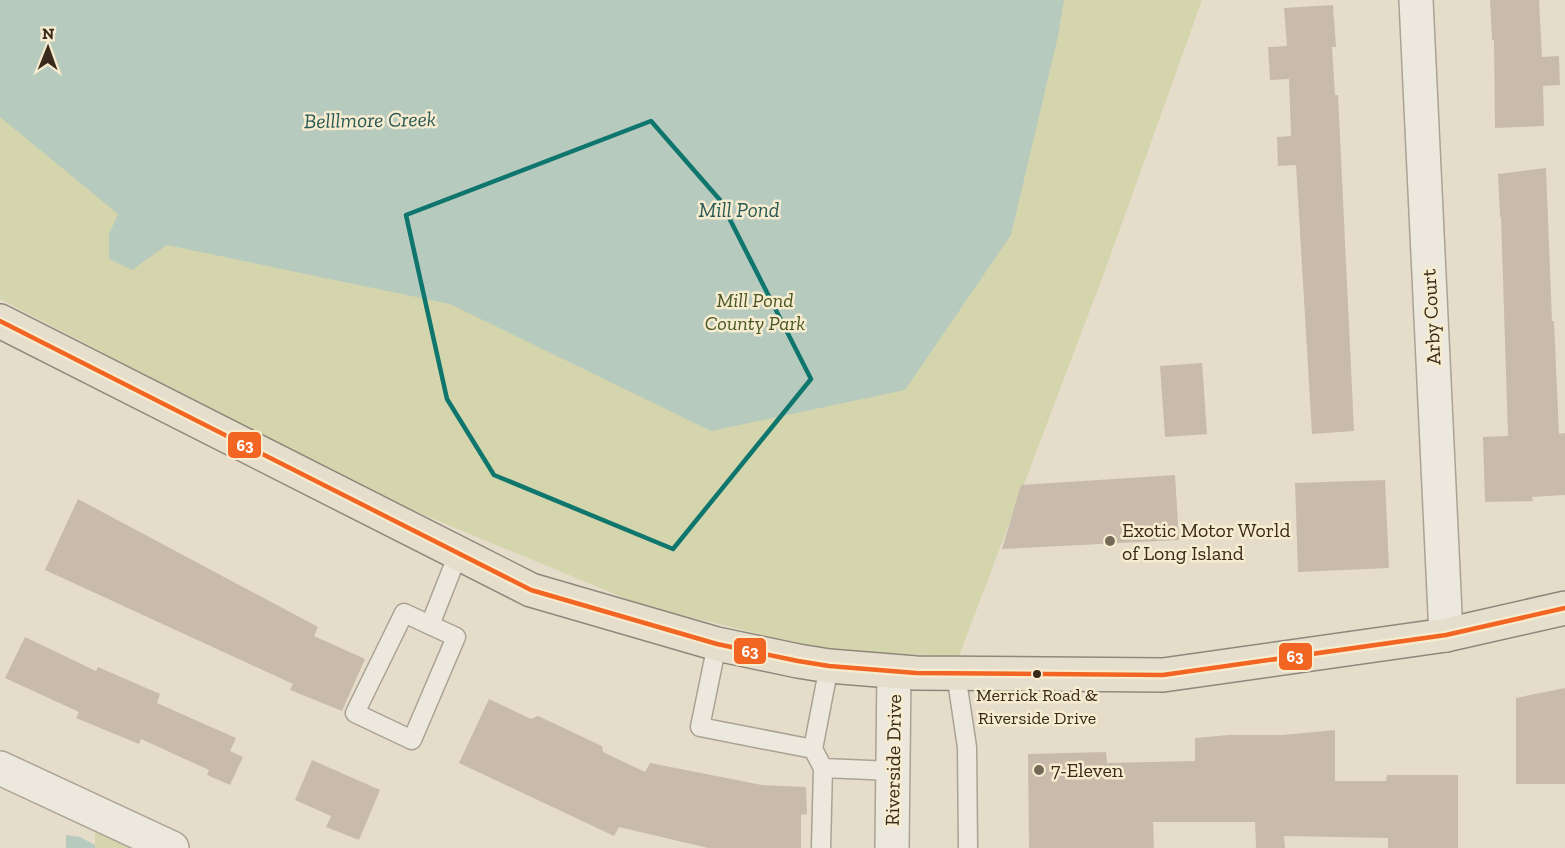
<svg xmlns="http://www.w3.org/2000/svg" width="1565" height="848" viewBox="0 0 1565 848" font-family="'Zilla Slab',serif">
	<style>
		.green { fill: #d4d5ac }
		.water { fill: #b7cabe }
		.building { fill: #c9bbab }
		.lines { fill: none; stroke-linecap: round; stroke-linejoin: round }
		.lane-casing { stroke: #aaa294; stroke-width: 21 }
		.street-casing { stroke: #aaa294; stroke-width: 36 }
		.primary-casing { stroke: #8f877b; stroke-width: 36 }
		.lane { stroke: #ede8dd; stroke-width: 18 }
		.street { stroke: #ede8dd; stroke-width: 33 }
		.primary { stroke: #e5decd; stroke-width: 33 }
		.bus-1-casing { stroke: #f7eccf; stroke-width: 9 }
		.bus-1 { stroke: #f26522; stroke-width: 4.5 }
		.marked { fill: none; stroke: #0f766e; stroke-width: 4.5; stroke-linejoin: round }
		.poi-dot { fill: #756959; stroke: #f7eccf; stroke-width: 2 }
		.bus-dot { fill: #392a1c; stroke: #f7eccf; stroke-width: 2 }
		.labels { text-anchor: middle; stroke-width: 5; stroke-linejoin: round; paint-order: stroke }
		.bus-label { font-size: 18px; fill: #392a1c; stroke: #f7eccf }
		.park-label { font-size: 20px; font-style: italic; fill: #485721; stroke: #f7eccf }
		.street-label { font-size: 20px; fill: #392a1c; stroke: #f7eccf }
		.poi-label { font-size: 20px; fill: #392a1c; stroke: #f7eccf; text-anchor: start }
		.water-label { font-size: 21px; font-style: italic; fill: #2a5a57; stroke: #f7eccf }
		.line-badge { stroke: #f7eccf; stroke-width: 2 }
		.badge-label { font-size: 16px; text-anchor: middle; font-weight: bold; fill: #fff }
	</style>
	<rect width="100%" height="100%" fill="#e5ddca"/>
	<!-- green -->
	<path class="green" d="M 0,0 L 1202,0 L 1107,265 L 959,656 L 829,651 L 641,605 L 371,493 L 0,299 Z
		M 95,817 L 162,848 L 95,848 Z"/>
	<!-- water -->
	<path class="water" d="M 0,0 L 1064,0 L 1058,36 L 1011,235 L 905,390 L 711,431 L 450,304 L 167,245 L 132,270 L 109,259 L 109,234 L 118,214 L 0,117 Z
		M 66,835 L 80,837 L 95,845 L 95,848 L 66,848 Z"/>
	<!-- building -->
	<path class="building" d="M 1490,0 L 1539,0 L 1542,57 L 1559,56 L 1560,85 L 1543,86 L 1544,126 L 1495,128 L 1494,40 L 1492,40 Z
		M 1333,5 L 1336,47 L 1332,47 L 1335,95 L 1338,95 L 1354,431 L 1312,434 L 1296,165 L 1278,166 L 1277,137 L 1291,136 L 1289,79 L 1270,80 L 1268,47 L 1287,46 L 1284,8 Z
		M 1546,168 L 1552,321 L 1554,321 L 1559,434 L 1565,433 L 1565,495 L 1532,497 L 1533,501 L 1485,502 L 1483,437 L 1508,436 L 1501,217 L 1500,217 L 1498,174 Z
		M 1202,363 L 1207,434 L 1165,437 L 1160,366 Z
		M 1175,475 L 1179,540 L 1002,549 L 1021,485 Z
		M 1385,480 L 1389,568 L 1298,572 L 1295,483 Z
		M 78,499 L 318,627 L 314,636 L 365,659 L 342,711 L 290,690 L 293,684 L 45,570 Z
		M 25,637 L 96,671 L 98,667 L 160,694 L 157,703 L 236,738 L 230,751 L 243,757 L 230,785 L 207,775 L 209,770 L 141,739 L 139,744 L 76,718 L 79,712 L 5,678 Z
		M 1565,688 L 1565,784 L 1516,784 L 1516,698 Z
		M 489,699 L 531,719 L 538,716 L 602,746 L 603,752 L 645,772 L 650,763 L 762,785 L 806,787 L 807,814 L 801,815 L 801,848 L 708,848 L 619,827 L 614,836 L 459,763 Z
		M 1335,730 L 1335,781 L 1386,781 L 1387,775 L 1458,775 L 1458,848 L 1388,848 L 1388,838 L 1284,836 L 1285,848 L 1256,848 L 1255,822 L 1153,822 L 1154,848 L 1029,848 L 1028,754 L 1106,752 L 1107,763 L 1195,761 L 1195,738 L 1229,735 L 1283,735 Z
		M 312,760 L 380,790 L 359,840 L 326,827 L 331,816 L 295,800 Z"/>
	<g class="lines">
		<!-- lane casing -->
		<g class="lane-casing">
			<path id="lane" d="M 404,613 L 456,637 L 412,740 L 355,713 Z
				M 430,625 L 458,554
				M 717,644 L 700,727 L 813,749 L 829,666
				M 956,674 L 967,747 L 968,848
				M 813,749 L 823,768 L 821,848
				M 823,768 L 893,771"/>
		</g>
		<!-- street casing -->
		<g class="street-casing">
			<path id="street" d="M 1416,0 L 1446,635
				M 0,768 L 172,848
				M 892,848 L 894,672"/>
		</g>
		<!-- primary casing -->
		<g class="primary-casing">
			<path id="primary" d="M 0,321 L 531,590 L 717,644 L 798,661 L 829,666 L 916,673 L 1163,675 L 1446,635 L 1565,608"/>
		</g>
		<!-- lane -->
		<use href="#lane" class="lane"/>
		<!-- street -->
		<use href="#street" class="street"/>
		<!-- primary -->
		<use href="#primary" class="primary"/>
		<!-- bus-1 casing -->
		<g class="bus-1-casing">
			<path id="bus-1" d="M 0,321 L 531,590 L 717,644 L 798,661 L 829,666 L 916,673 L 1163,675 L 1446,635 L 1565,608"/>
		</g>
		<!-- bus-1 -->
		<use href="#bus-1" class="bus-1"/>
	</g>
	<!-- marked area -->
	<path class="marked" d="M 651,121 L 720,200 L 811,379 L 673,549 L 494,475 L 447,399 L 406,215 Z"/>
	<!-- markers -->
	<g class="poi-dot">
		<circle cx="1110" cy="541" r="6"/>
		<circle cx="1039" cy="770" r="6"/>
	</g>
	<circle class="bus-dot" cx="1037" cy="674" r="5"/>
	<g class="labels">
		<!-- bus labels -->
		<g class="bus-label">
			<text x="1037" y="701">Merrick Road &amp;<tspan x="1037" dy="23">Riverside Drive</tspan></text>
		</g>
		<!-- park labels -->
		<g class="park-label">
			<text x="755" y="307">Mill Pond<tspan x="755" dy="23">County Park</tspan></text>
		</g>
		<!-- street labels -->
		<g class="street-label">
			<text transform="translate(1431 317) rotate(-93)" y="7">Arby Court</text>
			<text transform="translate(893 760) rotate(-89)" y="7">Riverside Drive</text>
		</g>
		<!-- poi labels -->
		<g class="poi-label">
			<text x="1122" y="537">Exotic Motor World<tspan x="1122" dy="23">of Long Island</tspan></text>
			<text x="1051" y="777">7-Eleven</text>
		</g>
		<!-- water labels -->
		<g class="water-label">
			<text transform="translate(370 120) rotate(-1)" y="7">Belllmore Creek</text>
			<text x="739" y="217">Mill Pond</text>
		</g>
	</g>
	<g class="line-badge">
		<rect x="227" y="431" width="35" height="28" rx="6" fill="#f26522"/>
		<rect x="733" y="637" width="34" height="28" rx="6" fill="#f26522"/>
		<rect x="1278" y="642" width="35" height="29" rx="6" fill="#f26522"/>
	</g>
	<g class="badge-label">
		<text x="245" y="451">63</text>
		<text x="750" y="657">63</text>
		<text x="1295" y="662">63</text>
	</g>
	<!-- north arrow -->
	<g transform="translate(48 48) rotate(1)" stroke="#f7eccf" stroke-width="4.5" paint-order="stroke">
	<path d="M0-4.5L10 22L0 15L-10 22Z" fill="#392a1c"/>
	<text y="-9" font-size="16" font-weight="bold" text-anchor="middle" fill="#392a1c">N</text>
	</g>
</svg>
